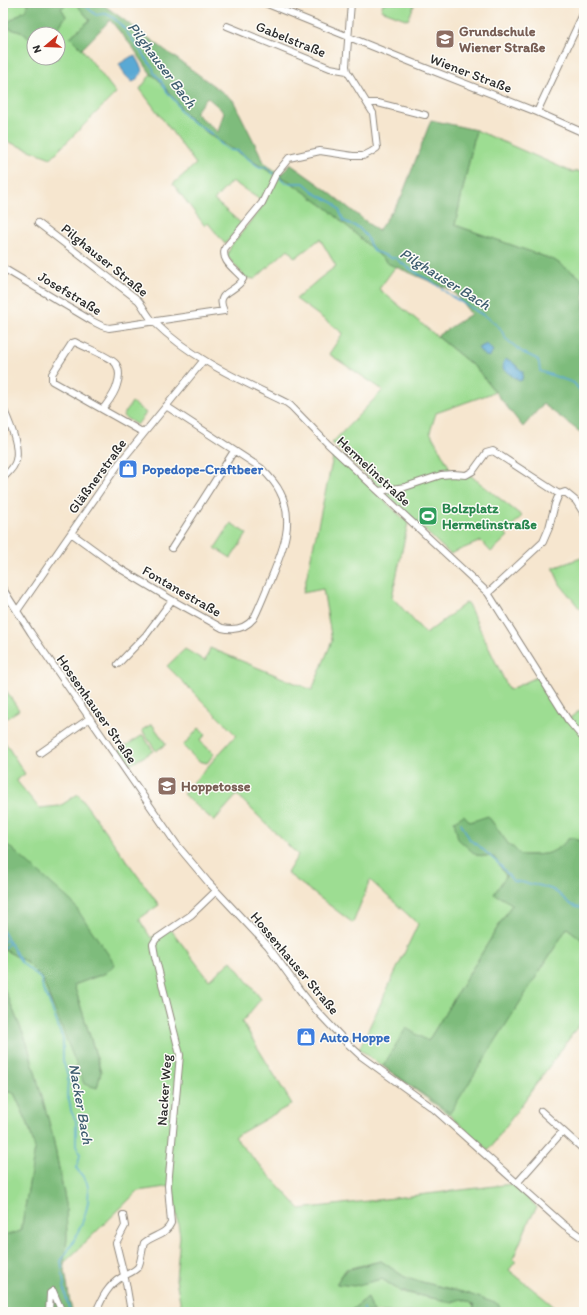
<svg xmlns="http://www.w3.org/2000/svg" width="587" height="1315" viewBox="0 0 587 1315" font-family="Itim,sans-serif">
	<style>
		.green { fill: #9ddd92; stroke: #64845e }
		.forest { fill: #7ebc7c; stroke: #547454; fill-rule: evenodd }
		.water { fill: #5aa9d4; stroke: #426a80 }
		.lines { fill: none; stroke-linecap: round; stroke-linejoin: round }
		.stream { stroke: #5aa9d4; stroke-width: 1.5 }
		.minor-casing { stroke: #90887d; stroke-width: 8 }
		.minor { stroke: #fff; stroke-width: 6 }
		.labels { text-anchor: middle; stroke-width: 3; stroke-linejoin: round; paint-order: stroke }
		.education-label { font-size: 14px; font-weight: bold; fill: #785e54; stroke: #fdfcf7; text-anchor: start }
		.street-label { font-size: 14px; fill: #2b2b2b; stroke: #fdfcf7 }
		.shop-label { font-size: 14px; font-weight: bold; fill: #366cbe; stroke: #fdfcf7; text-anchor: start }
		.leisure-label { font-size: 14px; font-weight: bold; fill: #27864d; stroke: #fdfcf7; text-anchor: start }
		.water-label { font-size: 15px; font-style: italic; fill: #3e5d6f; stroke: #fdfcf7 }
	</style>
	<rect width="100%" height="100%" fill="#fdfcf7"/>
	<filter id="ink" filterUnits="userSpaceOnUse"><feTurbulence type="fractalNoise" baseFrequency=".025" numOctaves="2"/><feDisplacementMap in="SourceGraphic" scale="8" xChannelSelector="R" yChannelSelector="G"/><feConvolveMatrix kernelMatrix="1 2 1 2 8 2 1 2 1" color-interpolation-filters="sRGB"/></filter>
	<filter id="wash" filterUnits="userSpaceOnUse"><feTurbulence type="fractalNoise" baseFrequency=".012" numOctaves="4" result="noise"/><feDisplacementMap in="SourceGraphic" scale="16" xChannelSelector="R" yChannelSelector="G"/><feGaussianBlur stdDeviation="0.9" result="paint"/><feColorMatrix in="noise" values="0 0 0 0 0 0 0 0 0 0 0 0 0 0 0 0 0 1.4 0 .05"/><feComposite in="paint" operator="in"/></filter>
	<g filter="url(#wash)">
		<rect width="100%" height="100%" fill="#f6e6cf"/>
		<!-- green -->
		<path class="green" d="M 3,3 L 28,3 L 27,9 L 7,23 L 6,27 L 23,33 L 34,43 L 34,58 L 58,58 L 58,34 L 54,34 L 66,16 L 61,8 L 69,3 L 75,3 L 90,20 L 70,37 L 82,49 L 116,93 L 51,158 L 3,140 Z
			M 383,3 L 415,3 L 408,20 L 381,10 Z
			M 151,74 L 158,79 L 190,119 L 214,138 L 272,173 L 289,181 L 328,209 L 389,264 L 396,266 L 379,289 L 477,369 L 495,392 L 436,413 L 430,432 L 453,474 L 470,473 L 471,476 L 522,516 L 505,533 L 508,536 L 491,552 L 481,541 L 450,554 L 332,443 L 383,390 L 329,354 L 343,333 L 296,299 L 319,279 L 336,266 L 320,239 L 295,258 L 288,249 L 255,279 L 246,278 L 227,256 L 231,246 L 265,203 L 232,181 L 214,200 L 242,224 L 225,244 L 208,223 L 205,226 L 173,184 L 196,164 L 140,89 Z
			M 476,130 L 572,172 L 579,171 L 584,177 L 584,280 L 554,260 L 455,225 Z
			M 132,402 L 146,413 L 137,425 L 123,416 Z
			M 334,453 L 408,523 L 392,597 L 426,634 L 467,602 L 509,690 L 537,677 L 566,721 L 584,707 L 584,843 L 570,837 C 553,857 545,854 521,855 L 514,848 L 509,845 L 488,816 L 476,855 L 494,857 L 506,876 L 512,904 L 428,1041 L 450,1112 L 567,928 L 584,941 L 584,1018 L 488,1151 L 451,1116 L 359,1049 L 418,924 L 370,880 L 353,923 L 287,873 L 298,855 L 237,795 L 214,821 L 183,794 L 236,735 L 167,666 L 185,649 L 205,661 L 210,648 L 312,690 L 332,641 L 323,589 L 303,593 Z
			M 231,523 L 247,534 L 231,558 L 215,548 Z
			M 584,557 L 584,614 L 560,584 L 553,568 Z
			M 3,686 L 19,710 L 3,721 Z
			M 152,724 L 166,744 L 156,751 L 142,730 Z
			M 199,728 L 206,734 L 200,741 L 214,754 L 207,763 L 198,761 L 183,746 Z
			M 143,735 L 153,751 L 130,765 L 119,750 Z
			M 3,739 L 25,774 L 16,780 L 39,808 L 60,806 L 78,794 L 159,905 L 139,919 L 151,938 L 169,927 L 209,980 L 231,961 L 261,999 L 242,1022 L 292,1104 L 234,1137 L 300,1209 L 512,1184 L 537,1207 L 529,1221 L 513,1259 L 516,1261 L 509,1270 L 561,1312 L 502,1312 L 497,1304 L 462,1292 L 406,1278 L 381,1261 L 346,1269 L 336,1284 L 354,1285 L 382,1279 L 401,1292 L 452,1302 L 461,1299 L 470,1302 L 474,1307 L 473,1312 L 373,1312 L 368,1297 L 349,1312 L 182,1312 L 176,1279 L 180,1236 L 172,1186 L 138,1191 L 64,1263 L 67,1238 L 66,1204 L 52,1133 L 27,1043 L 3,986 L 3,949 L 25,961 L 42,978 L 51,1002 L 97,1088 L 101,1071 L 74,985 L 106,973 L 3,841 Z
			M 3,1091 L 14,1093 L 28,1124 L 35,1149 L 21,1231 L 3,1236 L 3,1129 L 5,1129 L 3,1123 Z"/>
		<!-- forest -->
		<path class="forest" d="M 28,3 L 69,3 L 61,8 L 66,16 L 54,34 L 34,34 L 34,43 L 23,33 L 6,27 L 7,23 L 27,9 Z
			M 75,3 L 101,3 L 233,100 L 265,164 L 282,175 L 290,164 L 321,186 L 378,231 L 401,198 L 431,120 L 476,130 L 455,225 L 554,260 L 584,280 L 584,435 L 543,404 L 523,427 L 477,369 L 437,336 L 471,314 L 453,291 L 389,264 L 328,209 L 289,181 L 272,173 L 214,138 L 190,119 L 158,79 L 151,74 L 134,49 L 110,20 L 82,49 L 70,37 L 90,20 ZM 207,97 L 224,112 L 218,132 L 195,113 Z
			M 464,815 L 470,822 L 488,816 L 509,845 L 514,848 L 521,855 C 545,855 553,856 570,837 L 584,843 L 584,941 L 567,928 L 450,1113 L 383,1066 L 406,1028 L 428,1041 L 512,904 L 494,894 L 506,876 L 494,857 L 476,855 L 458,839 L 454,821 Z
			M 3,841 L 72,902 L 115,964 L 106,973 L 74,985 L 101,1072 L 97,1088 L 84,1084 L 42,978 L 25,961 L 3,949 Z
			M 3,986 L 27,1043 L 52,1133 L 66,1204 L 67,1238 L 64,1263 L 70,1303 L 73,1312 L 3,1312 L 3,1236 L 21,1231 L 35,1149 L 28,1124 L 14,1093 L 3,1091 Z
			M 381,1261 L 406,1278 L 466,1293 L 498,1304 L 503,1312 L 473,1312 L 474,1306 L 470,1302 L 461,1299 L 451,1302 L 400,1291 L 382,1279 L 354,1286 L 336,1284 L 346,1270 Z
			M 368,1297 L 373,1312 L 349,1312 Z"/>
		<!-- water -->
		<path class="water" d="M 132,56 L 135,56 L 143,71 L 135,81 L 132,82 L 125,75 L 119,64 Z
			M 487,344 L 493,351 L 490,356 C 484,358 482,353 478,348 Z
			M 505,359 L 511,361 L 523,372 L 522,380 L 519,381 L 503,369 L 503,364 Z"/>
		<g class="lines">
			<!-- stream -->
			<path class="stream" d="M 82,3 L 96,15 C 99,15 103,13 106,14 C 122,18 142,56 153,68 L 154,73 L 160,79 L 167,92 L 176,102 L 181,112 L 191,121 L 212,134 L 222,145 L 229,150 L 238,151 L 259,167 L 266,167 L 274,174
				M 277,176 L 287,183 L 304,183 L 316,194 L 334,203 L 339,210 L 344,221 L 359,228 L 367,237 L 370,245 L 374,251 L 392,258 L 396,258 L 401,263 L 423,277 L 430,280 L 451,296 L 488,318 L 500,328 L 506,339 L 522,352 L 537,359 L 539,363 L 540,371 L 574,383 L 584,396
				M 461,823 L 470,840 L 479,846 L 500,865 L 513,881 C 527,883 541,884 553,890 C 566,897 566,906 582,908 L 584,910
				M 3,931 L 21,962 L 41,979 L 43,990 L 49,1001 L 63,1039 L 63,1061 L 68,1076 L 67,1096 L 70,1103 L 71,1111 L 76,1121 L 76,1145 L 80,1154 L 79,1160 L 76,1168 C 79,1172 85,1178 87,1183 C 94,1207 74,1243 61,1261 L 65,1293 L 70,1312
				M 3,941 L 9,941
				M 3,948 L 10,943
				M 364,1312 L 364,1308"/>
		</g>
	</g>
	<g filter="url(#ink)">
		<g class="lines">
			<!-- minor casing -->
			<g class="minor-casing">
				<path id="minor" d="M 265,3 L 423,67 L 537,112 L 584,133
					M 227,26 L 330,68 L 347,71
					M 367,103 L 378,103 L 425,115
					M 537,112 L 584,12
					M 38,223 L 138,300 C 144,307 147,316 154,322 C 192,359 240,380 287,403 L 291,406 L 328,444 L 488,593 L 568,720 L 584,739
					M 3,268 L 92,321 L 102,326 L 109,328 L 224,311 C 214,291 236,293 243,279 C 237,270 220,262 225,248 L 262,203 L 276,174 L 289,158 L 320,151 L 353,156 L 363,156 L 371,152 L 377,148 L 373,113 L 347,71 L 346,66 L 351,3
					M 3,408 C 9,422 20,445 16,460 C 15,467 8,473 3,478
					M 103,409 C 108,402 115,394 117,385 C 119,379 120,370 116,364 C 111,357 84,347 75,342 L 72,343 L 52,374 L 52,381 L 144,433
					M 379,491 L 405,487 L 441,475 L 453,474 L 466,475 L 473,471 L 486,453 L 493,451 L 559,494 L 555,504 L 549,528 L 543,542 L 488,593
					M 559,494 L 565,492 L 576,501 L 584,514
					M 71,533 L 119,568 L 172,600 L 222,628 C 235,631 246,628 254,618 C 260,606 265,593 270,581 C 282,552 296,522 280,492 C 276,483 268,475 261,468 L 166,406
					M 172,548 L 234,451
					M 3,589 L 31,633 L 177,845 L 208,882 L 268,946 L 299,989 L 315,1009 L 347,1043 L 361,1056 L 434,1109 L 564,1225 L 584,1239
					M 17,611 L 118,465 L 203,361
					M 118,664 L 146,635 L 172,600
					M 40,753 L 90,718
					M 541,1111 L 584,1150
					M 517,1183 L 563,1131
					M 123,1215 L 125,1226 L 116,1243 L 126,1283 L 131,1312
					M 49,1312 L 50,1293 L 53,1291 L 62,1312
					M 96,1312 C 102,1298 108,1285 122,1277 C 127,1274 134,1272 138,1267 C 141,1263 142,1249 144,1243 C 153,1235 166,1235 171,1223 L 168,1186 L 180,1055 L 155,956 L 153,944 L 156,939 L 191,915 L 216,891"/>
			</g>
			<!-- minor -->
			<use href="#minor" class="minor"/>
		</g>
	</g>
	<!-- icons -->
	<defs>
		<g id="school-square" transform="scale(1)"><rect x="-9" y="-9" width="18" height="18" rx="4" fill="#8d6e63" stroke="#fdfcf7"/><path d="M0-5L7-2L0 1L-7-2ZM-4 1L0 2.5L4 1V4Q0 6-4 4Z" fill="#fff"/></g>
		<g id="shop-square" transform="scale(1)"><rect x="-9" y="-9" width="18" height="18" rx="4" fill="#3f7fe0" stroke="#fdfcf7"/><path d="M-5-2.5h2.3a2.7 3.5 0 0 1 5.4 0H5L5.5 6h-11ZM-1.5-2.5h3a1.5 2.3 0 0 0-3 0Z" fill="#fff"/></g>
		<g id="stadium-square" transform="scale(1)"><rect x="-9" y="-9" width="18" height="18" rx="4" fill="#2e9e5b" stroke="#fdfcf7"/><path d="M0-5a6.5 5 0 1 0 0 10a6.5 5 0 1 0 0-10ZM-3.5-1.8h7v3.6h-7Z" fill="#fff"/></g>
	</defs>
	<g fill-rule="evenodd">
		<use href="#school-square" x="445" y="39"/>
		<use href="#shop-square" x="128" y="469"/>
		<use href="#stadium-square" x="428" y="516"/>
		<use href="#school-square" x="167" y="786"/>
		<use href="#shop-square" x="306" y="1037"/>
	</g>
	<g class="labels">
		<!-- education labels -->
		<g class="education-label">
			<text x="459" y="36">Grundschule<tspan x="459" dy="16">Wiener Straße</tspan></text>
			<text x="181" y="791">Hoppetosse</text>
		</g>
		<!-- street labels -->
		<g class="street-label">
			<text transform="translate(291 39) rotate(22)" y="5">Gabelstraße</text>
			<text transform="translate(471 73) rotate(21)" y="5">Wiener Straße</text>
			<text transform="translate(105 260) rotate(39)" y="5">Pilghauser Straße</text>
			<text transform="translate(70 293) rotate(31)" y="5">Josefstraße</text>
			<text transform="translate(374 471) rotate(43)" y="5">Hermelinstraße</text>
			<text transform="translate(97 476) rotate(-54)" y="5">Gläßnerstraße</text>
			<text transform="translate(182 591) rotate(30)" y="5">Fontanestraße</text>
			<text transform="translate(97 709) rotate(55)" y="5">Hossenhauser Straße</text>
			<text transform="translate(295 963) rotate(50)" y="5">Hossenhauser Straße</text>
			<text transform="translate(164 1090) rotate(-86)" y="5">Nacker Weg</text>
		</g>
		<!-- shop labels -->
		<g class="shop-label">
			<text x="142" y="474">Popedope-Craftbeer</text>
			<text x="320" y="1042">Auto Hoppe</text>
		</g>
		<!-- leisure labels -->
		<g class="leisure-label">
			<text x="442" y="513">Bolzplatz<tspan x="442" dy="16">Hermelinstraße</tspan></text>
		</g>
		<!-- water labels -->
		<g class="water-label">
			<text transform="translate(162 65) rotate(53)" y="5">Pilghauser Bach</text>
			<text transform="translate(445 279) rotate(32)" y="5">Pilghauser Bach</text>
			<text transform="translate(81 1104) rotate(80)" y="5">Nacker Bach</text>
		</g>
	</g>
	<!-- margin -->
	<rect width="587" height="1315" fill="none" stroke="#fdfcf7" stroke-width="16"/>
	<!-- north arrow -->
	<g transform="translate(46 46) rotate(251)"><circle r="19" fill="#fdfcf7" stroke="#a9a8a5"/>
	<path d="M0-3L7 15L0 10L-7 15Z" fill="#c8321e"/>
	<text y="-6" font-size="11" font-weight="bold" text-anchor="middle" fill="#2b2b2b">N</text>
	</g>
</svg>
